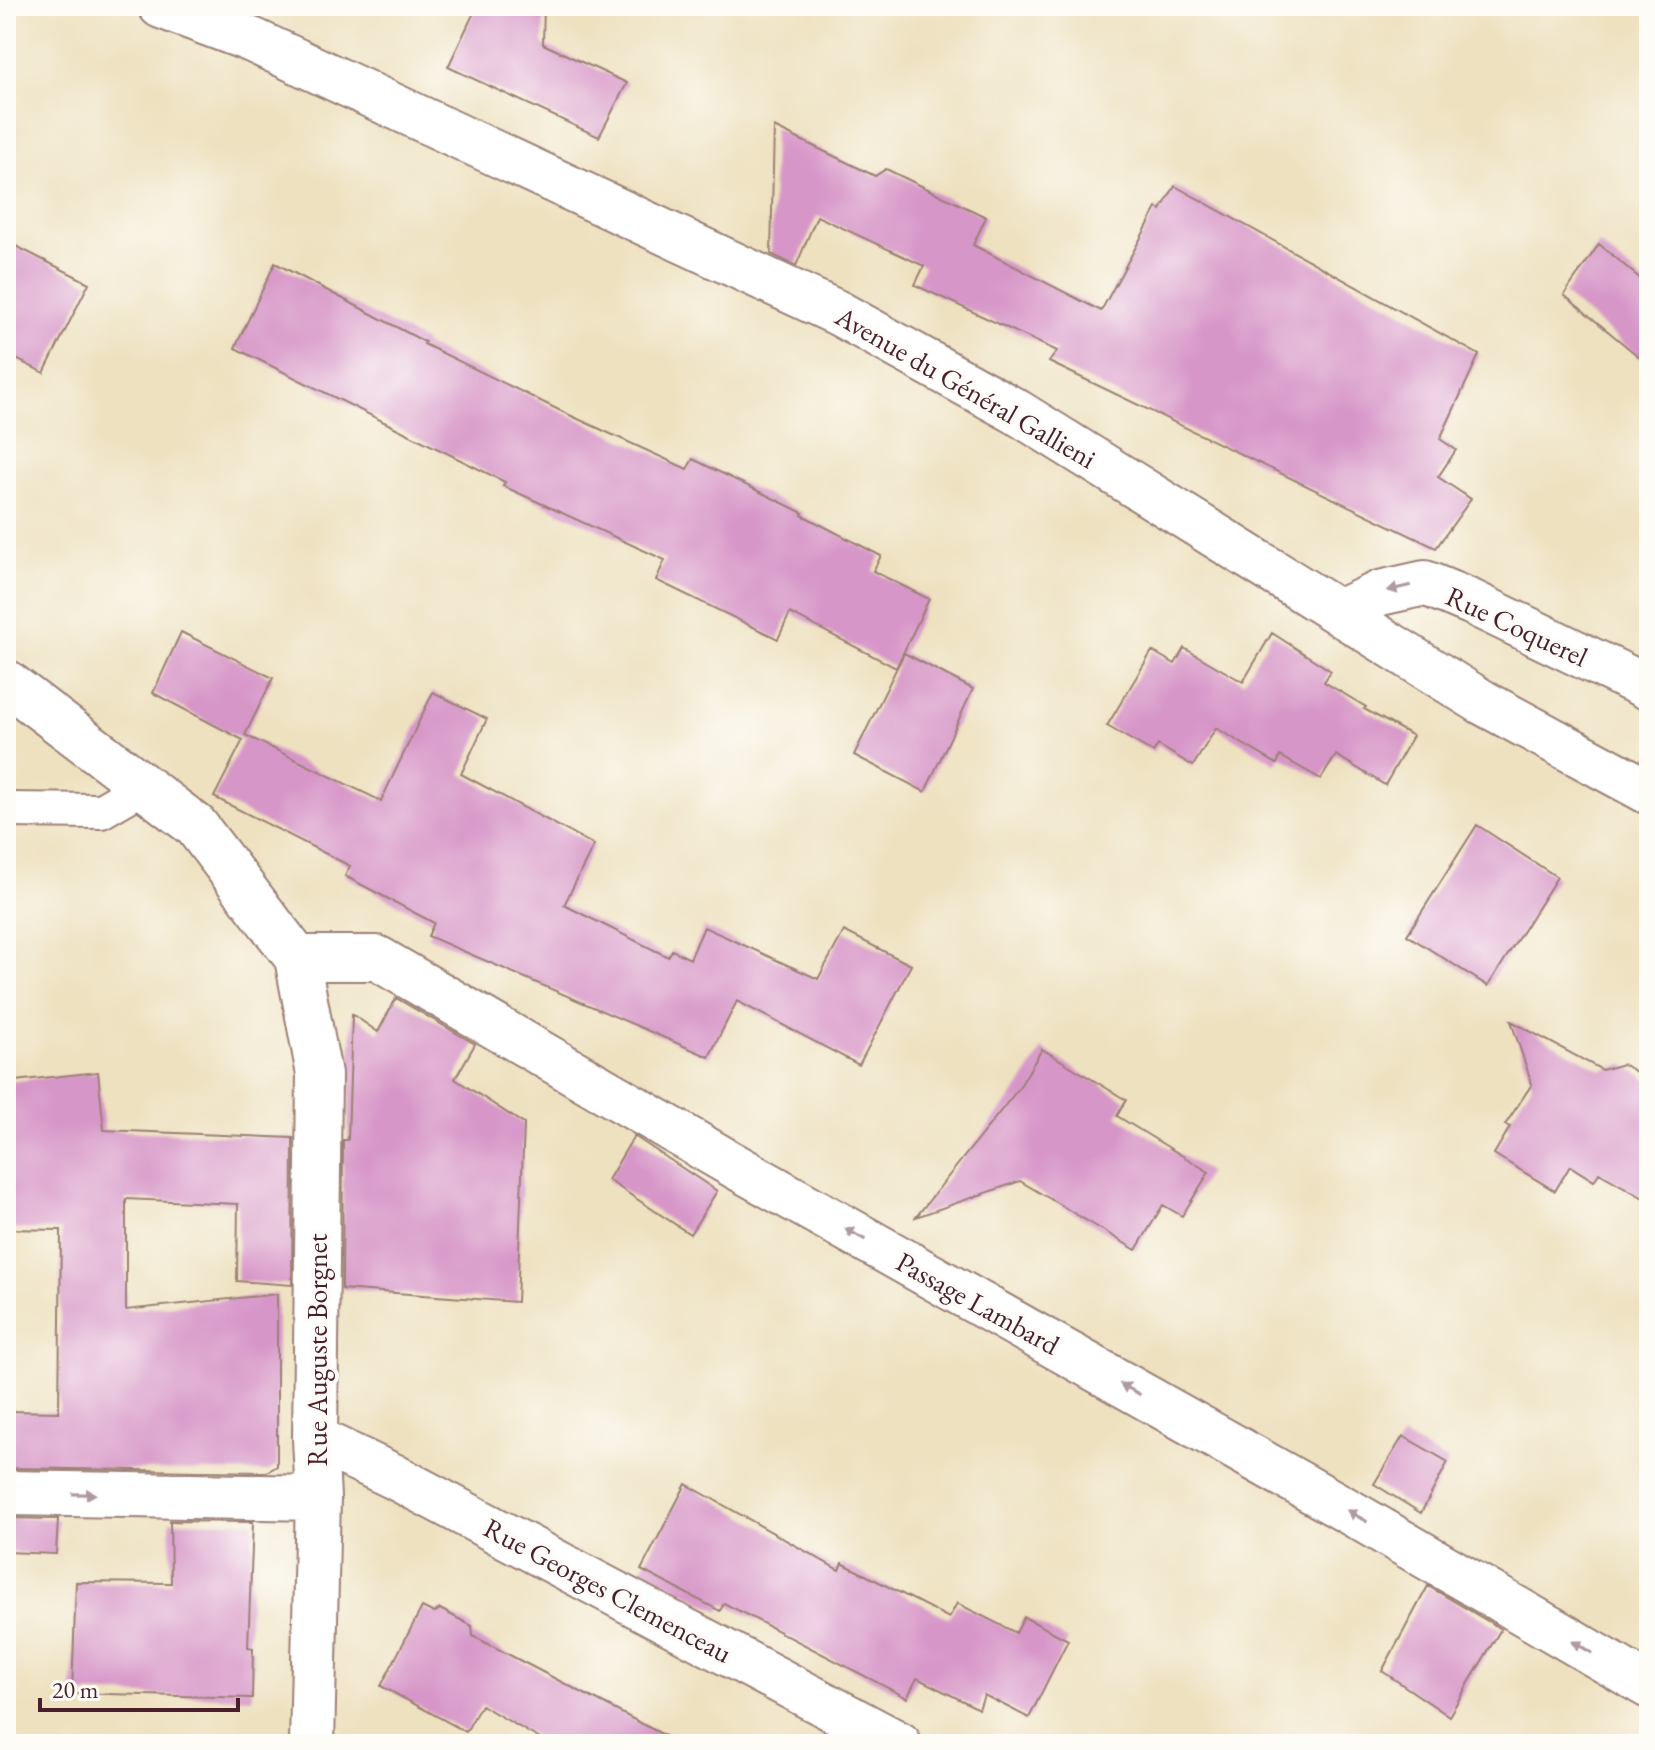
<svg xmlns="http://www.w3.org/2000/svg" width="1655" height="1750" viewBox="0 0 1655 1750" font-family="'EB Garamond',serif">
	<style>
		.building { fill: #d796c8 }
		.lines { fill: none; stroke-linecap: round; stroke-linejoin: round }
		.lane-casing { stroke: #9c8076; stroke-width: 38 }
		.street-casing { stroke: #9c8076; stroke-width: 48 }
		.secondary-casing { stroke: #9c8076; stroke-width: 48 }
		.lane { stroke: #fff; stroke-width: 34 }
		.street { stroke: #fff; stroke-width: 44 }
		.secondary { stroke: #fff; stroke-width: 44 }
		.oneway { fill: #ae9aa0 }
		.labels { text-anchor: middle; stroke-width: 8; stroke-linejoin: round; paint-order: stroke }
		.street-label { font-size: 28px; fill: #4a1f2b; stroke: #fdfcf7 }
	</style>
	<rect width="100%" height="100%" fill="#fdfcf7"/>
	<filter id="ink" filterUnits="userSpaceOnUse"><feTurbulence type="fractalNoise" baseFrequency=".0125" numOctaves="2"/><feDisplacementMap in="SourceGraphic" scale="16" xChannelSelector="R" yChannelSelector="G"/><feConvolveMatrix kernelMatrix="1 2 1 2 8 2 1 2 1" color-interpolation-filters="sRGB"/></filter>
	<filter id="wash" filterUnits="userSpaceOnUse"><feTurbulence type="fractalNoise" baseFrequency=".006" numOctaves="4" result="noise"/><feDisplacementMap in="SourceGraphic" scale="32" xChannelSelector="R" yChannelSelector="G"/><feGaussianBlur stdDeviation="1.8" result="paint"/><feColorMatrix in="noise" values="0 0 0 0 0 0 0 0 0 0 0 0 0 0 0 0 0 1.4 0 .05"/><feComposite in="paint" operator="in"/></filter>
	<g filter="url(#wash)">
		<rect width="100%" height="100%" fill="#eee1c0"/>
		<g id="blocks">
			<!-- building -->
			<path class="building" d="M 477,6 L 544,6 L 543,44 L 627,83 L 599,137 L 448,67 Z
				M 774,127 L 875,176 L 886,169 L 986,217 L 973,245 L 1101,311 L 1157,208 L 1161,210 L 1175,186 L 1479,355 L 1440,439 L 1456,450 L 1438,477 L 1471,499 L 1436,548 L 1049,362 L 1057,351 L 915,285 L 924,266 L 817,216 L 796,266 L 771,254 Z
				M 6,241 L 89,283 L 44,373 L 6,354 Z
				M 1599,244 L 1649,286 L 1649,365 L 1564,295 Z
				M 275,263 L 425,342 L 424,344 L 565,413 L 687,469 L 693,459 L 803,513 L 802,515 L 881,556 L 873,571 L 929,599 L 896,668 L 790,613 L 778,639 L 656,580 L 665,560 L 503,486 L 505,482 L 235,348 Z
				M 181,632 L 273,678 L 245,735 L 381,801 L 433,692 L 487,719 L 461,774 L 594,845 L 564,905 L 668,957 L 672,950 L 690,959 L 704,927 L 818,979 L 844,931 L 911,965 L 859,1065 L 737,1001 L 709,1057 L 428,936 L 434,923 L 345,876 L 350,866 L 214,797 L 243,740 L 153,693 Z
				M 1272,633 L 1331,671 L 1324,682 L 1366,707 L 1364,709 L 1413,736 L 1385,785 L 1336,755 L 1321,779 L 1280,756 L 1277,764 L 1216,728 L 1193,766 L 1158,745 L 1153,752 L 1107,726 L 1152,651 L 1175,664 L 1184,648 L 1243,682 Z
				M 904,653 L 973,689 L 925,792 L 854,755 Z
				M 1477,825 L 1557,877 L 1488,986 L 1407,935 Z
				M 396,998 L 475,1044 L 455,1079 L 524,1124 L 517,1302 L 342,1289 L 343,1140 L 348,1140 L 352,1014 L 378,1032 Z
				M 1511,1021 L 1602,1070 L 1623,1064 L 1649,1080 L 1649,1201 L 1599,1173 L 1594,1181 L 1570,1166 L 1555,1191 L 1494,1154 L 1510,1127 L 1505,1125 L 1532,1084 Z
				M 1042,1049 L 1126,1100 L 1117,1116 L 1209,1172 L 1182,1216 L 1163,1205 L 1136,1250 L 1020,1181 L 916,1217 L 1019,1088 Z
				M 98,1072 L 104,1130 L 293,1138 L 292,1285 L 237,1281 L 238,1204 L 126,1199 L 126,1310 L 277,1294 L 277,1466 L 267,1472 L 6,1468 L 6,1411 L 59,1412 L 61,1230 L 6,1229 L 6,1082 Z
				M 634,1136 L 717,1191 L 690,1234 L 608,1180 Z
				M 1403,1436 L 1448,1462 L 1421,1513 L 1374,1484 Z
				M 686,1484 L 839,1570 L 842,1563 L 949,1618 L 957,1603 L 1016,1633 L 1024,1617 L 1068,1640 L 1029,1718 L 984,1695 L 979,1709 L 917,1678 L 907,1698 L 724,1603 L 720,1611 L 641,1570 Z
				M 6,1518 L 58,1519 L 56,1554 L 6,1552 Z
				M 170,1521 L 253,1522 L 248,1647 L 253,1648 L 252,1698 L 72,1693 L 76,1582 L 171,1583 Z
				M 1428,1586 L 1501,1629 L 1449,1716 L 1382,1671 Z
				M 422,1607 L 434,1613 L 440,1609 L 472,1626 L 473,1636 L 681,1744 L 549,1744 L 481,1705 L 466,1732 L 381,1686 Z"/>
		</g>
	</g>
	<g filter="url(#ink)">
		<use href="#blocks" fill-opacity="0" stroke="#9c8076" stroke-width="2"/>
		<g class="lines">
			<!-- lane casing -->
			<g class="lane-casing">
				<path id="lane" d="M 6,810 L 101,811 L 144,786"/>
			</g>
			<!-- street casing -->
			<g class="street-casing">
				<path id="street" d="M 1338,612 L 1380,593 L 1425,583 L 1471,602 L 1649,688
					M 6,682 L 196,826 L 297,958 L 319,1074 L 315,1439 L 318,1498 L 312,1744
					M 297,958 L 377,958 L 726,1161 L 1355,1515 L 1649,1686
					M 315,1439 L 393,1476 L 899,1744
					M 6,1493 L 318,1498"/>
			</g>
			<!-- secondary casing -->
			<g class="secondary-casing">
				<path id="secondary" d="M 161,6 L 252,40 L 838,313 L 1017,412 L 1482,702 L 1649,792"/>
			</g>
			<!-- lane -->
			<use href="#lane" class="lane"/>
			<!-- street -->
			<use href="#street" class="street"/>
			<!-- secondary -->
			<use href="#secondary" class="secondary"/>
		</g>
		<!-- one-way arrows -->
		<defs><path id="oneway-solid" d="M-6-.8H1V-3.2L6.5 0L1 3.2V.8H-6Z" transform="scale(2)"/></defs>
		<g class="oneway">
			<use href="#oneway-solid" transform="translate(1399 588) rotate(167)"/>
			<use href="#oneway-solid" transform="translate(855 1234) rotate(-151)"/>
			<use href="#oneway-solid" transform="translate(1130 1389) rotate(-151)"/>
			<use href="#oneway-solid" transform="translate(84 1494) rotate(1)"/>
			<use href="#oneway-solid" transform="translate(1357 1516) rotate(-150)"/>
			<use href="#oneway-solid" transform="translate(1582 1647) rotate(-150)"/>
		</g>
	</g>
	<g class="labels">
		<!-- street labels -->
		<g class="street-label">
			<text transform="translate(966 387) rotate(30)" y="10">Avenue du Général Gallieni</text>
			<text transform="translate(1517 626) rotate(25)" y="10">Rue Coquerel</text>
			<text transform="translate(978 1303) rotate(29)" y="10">Passage Lambard</text>
			<text transform="translate(317 1350) rotate(-90)" y="10">Rue Auguste Borgnet</text>
			<text transform="translate(608 1590) rotate(28)" y="10">Rue Georges Clemenceau</text>
		</g>
	</g>
	<!-- margin -->
	<rect width="1655" height="1750" fill="none" stroke="#fdfcf7" stroke-width="32"/>
	<!-- scale -->
	<path d="M40 1698v12h198v-12" fill="none" stroke="#4a1f2b" stroke-width="4"/>
	<text x="52" y="1698" font-size="24" fill="#4a1f2b" stroke="#fdfcf7" stroke-width="6" paint-order="stroke">20 m</text>
</svg>
